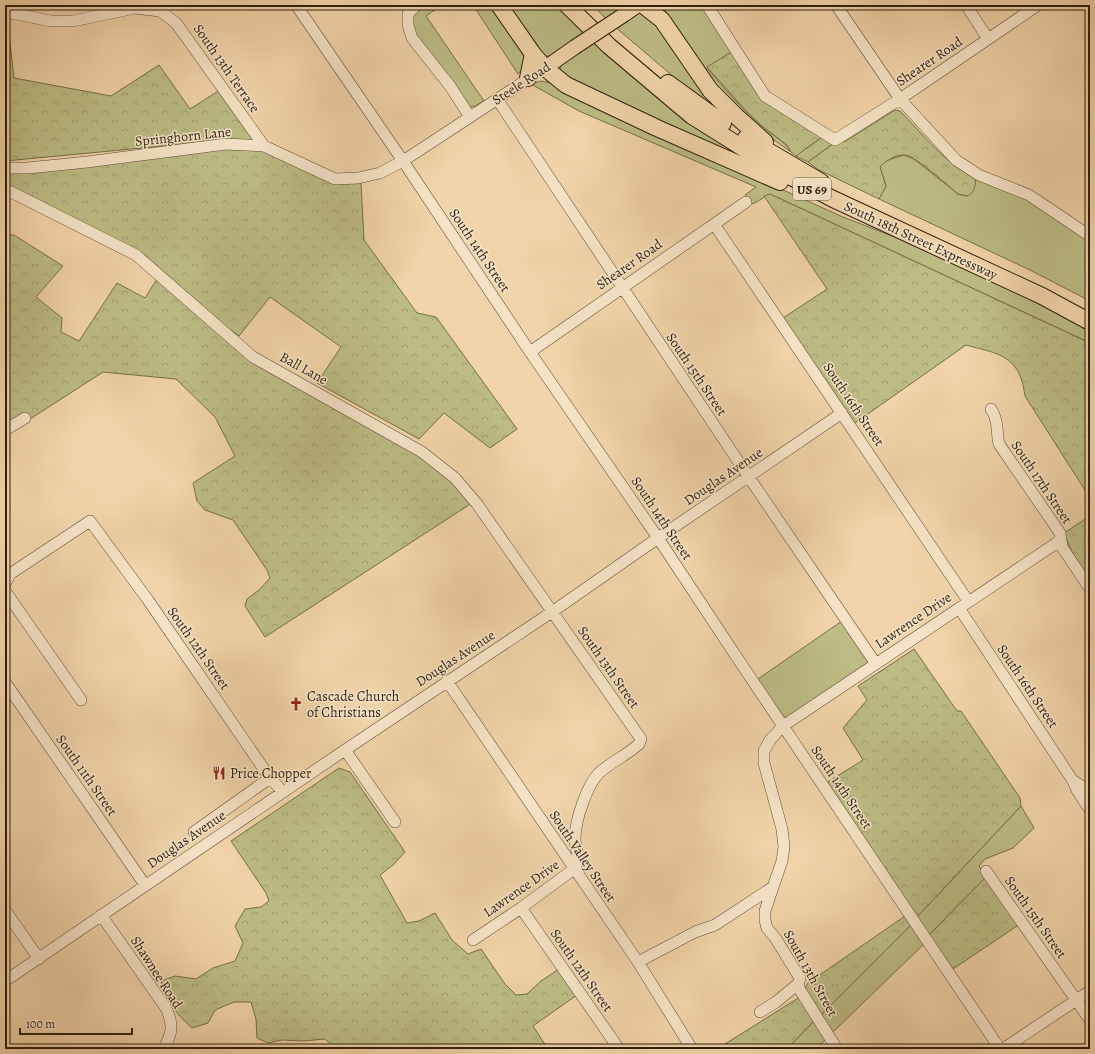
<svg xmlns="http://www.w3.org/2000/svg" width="1095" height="1054" viewBox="0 0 1095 1054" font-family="Alegreya,serif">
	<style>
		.grass { fill: #bdbc85; stroke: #756e48 }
		.forest { fill: url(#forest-crowns); stroke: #756e48 }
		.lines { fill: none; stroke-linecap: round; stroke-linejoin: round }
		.minor-casing { stroke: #5e4c33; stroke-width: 12 }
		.major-casing { stroke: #2d1f0c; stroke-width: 16 }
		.highway-casing { stroke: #2d1f0c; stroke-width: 18 }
		.minor { stroke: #f6e3c7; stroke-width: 11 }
		.major { stroke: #f1d4a9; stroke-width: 14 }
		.highway { stroke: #f1d4a9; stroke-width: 16 }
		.major-bridge-casing { stroke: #2d1f0c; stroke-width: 16; stroke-linecap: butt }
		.major-bridge { stroke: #f1d4a9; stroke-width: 14 }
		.labels { text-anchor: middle; stroke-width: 3; stroke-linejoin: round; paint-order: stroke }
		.shield { fill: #f6e3c7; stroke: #695a44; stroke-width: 1 }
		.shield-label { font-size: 13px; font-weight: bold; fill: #2d1f0c }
		.street-label { font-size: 14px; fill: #2d1f0c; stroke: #f6e3c7 }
		.poi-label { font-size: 14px; fill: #2d1f0c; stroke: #f6e3c7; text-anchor: start }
	</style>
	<defs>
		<pattern id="forest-crowns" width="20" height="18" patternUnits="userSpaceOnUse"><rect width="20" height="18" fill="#bdbc85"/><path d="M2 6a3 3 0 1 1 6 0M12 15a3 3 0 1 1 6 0" fill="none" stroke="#a3a172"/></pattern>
	</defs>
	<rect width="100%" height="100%" fill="#f1d4a9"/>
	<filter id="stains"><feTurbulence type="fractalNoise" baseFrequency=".005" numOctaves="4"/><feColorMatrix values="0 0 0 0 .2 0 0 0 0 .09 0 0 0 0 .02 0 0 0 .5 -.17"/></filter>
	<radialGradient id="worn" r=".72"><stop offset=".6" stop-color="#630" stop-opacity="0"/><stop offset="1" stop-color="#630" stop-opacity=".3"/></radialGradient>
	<!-- grass -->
	<path class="grass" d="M 421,5 L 442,5 L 426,16 L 484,101 L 475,106 L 470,107 L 468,105 L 415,34 L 412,19 L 414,13 Z
		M 473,5 L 493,5 C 500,16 525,49 525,60 C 524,66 522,70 518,74 Z
		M 504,5 L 556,5 L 585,33 L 550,56 L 545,56 L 540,54 Z
		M 593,5 L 626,5 L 606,19 Z
		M 664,5 L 704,5 L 733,51 L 707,68 C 724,88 741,108 761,125 C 771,135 784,140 791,152 L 768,136 L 719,90 L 667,16 Z
		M 639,12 L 658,22 L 724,113 L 675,78 L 614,26 Z
		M 592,41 L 664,102 L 751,163 L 574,84 L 561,71 L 560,65 Z
		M 541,81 L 556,84 L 699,152 L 843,217 L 900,239 L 992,281 L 1054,311 L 1090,332 L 1090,343 L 770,194 L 753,204 L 745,195 L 756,187 L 579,111 L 531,84 Z
		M 822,137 L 834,143 L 808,162 L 796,156 Z
		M 904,155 L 914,159 L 958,194 L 967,196 L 976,178 L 1035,203 L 1090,242 L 1090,301 L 1030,270 L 879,199 L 886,186 L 880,167 L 885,161 Z
		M 842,621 L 868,661 L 868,663 L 786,718 L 783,716 L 758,679 Z
		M 1021,806 L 1034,828 L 1013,848 L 985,859 L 979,866 L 986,877 L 929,935 L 917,917 Z
		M 911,925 L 924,944 L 832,1033 L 821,1015 Z
		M 814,1021 L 825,1040 L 816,1049 L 787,1049 Z"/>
	<!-- forest -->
	<path class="forest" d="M 7,18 L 14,78 L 111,96 L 159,65 L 190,109 L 220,90 L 252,137 L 252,141 L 216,141 L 5,161 L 5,19 Z
		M 733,51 L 756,88 L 822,137 L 796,156 L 791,152 L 787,145 L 762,126 L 746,111 L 707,67 Z
		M 896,110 L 900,111 C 922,133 947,166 976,178 C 975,186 975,193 967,196 L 958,194 C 948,186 916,156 905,155 C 897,154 885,161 880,167 L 886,186 L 879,199 L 819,170 L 808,162 L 834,143 L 846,141 L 893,111 Z
		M 222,149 L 261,149 L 361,183 L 364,240 L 417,313 L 436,317 L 517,429 L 490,448 L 444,413 L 419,439 L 317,383 L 341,347 L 270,297 L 239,336 L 207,313 L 144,259 L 5,186 L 5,173 Z
		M 770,194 L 1090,343 L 1090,498 L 1025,396 C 1024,390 1023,383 1021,378 C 1011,352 989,352 966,345 L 855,423 L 783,318 L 827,289 L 764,196 Z
		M 5,235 L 14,235 L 63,266 L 36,297 L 62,318 L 61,332 L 79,341 L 117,283 L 145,298 L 157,279 L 255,361 L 418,452 L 456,483 L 472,503 L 265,637 L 245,606 L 247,599 L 259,590 L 270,578 L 267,570 L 233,520 L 205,510 L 197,501 L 193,483 L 235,456 L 215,417 L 176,379 L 103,372 L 16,428 L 5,412 Z
		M 1090,516 L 1090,579 L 1072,552 L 1064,533 Z
		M 914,649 L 957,711 L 961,711 L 1020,798 L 1021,806 L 917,917 L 826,783 L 863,760 L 843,728 L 867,700 L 858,686 Z
		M 339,768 L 350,772 L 405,852 L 393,865 L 380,875 L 407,923 L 419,921 L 435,913 L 452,940 L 468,954 L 481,949 L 505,984 L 516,995 L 527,994 L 541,981 L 559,969 L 577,995 L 533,1026 L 548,1049 L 337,1049 L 325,1039 L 303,1041 L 282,1040 L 268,1043 L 257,1038 L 256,1019 L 251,1002 L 234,1002 L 215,1010 L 208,1023 L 192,1028 C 178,1016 165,999 161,981 L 175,976 L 196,979 L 213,968 L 235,961 L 243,943 L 235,926 L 245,909 L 261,907 L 269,901 L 266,893 L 231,841 Z
		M 986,877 L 1020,924 L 953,969 L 929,935 Z
		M 905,916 L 911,925 L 821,1015 L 805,988 L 808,983 Z
		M 800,997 L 814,1021 L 787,1049 L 717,1049 Z"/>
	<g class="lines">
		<!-- minor casing -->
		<g class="minor-casing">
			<path id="minor" d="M 296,5 L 403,161 L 530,352 L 658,538 L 738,659 L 1000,1049
				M 416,5 L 408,14 L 408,25 L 412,38 L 450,86 L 470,117
				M 707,5 L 765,96 L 835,140 L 900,99 L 1038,5
				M 836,5 L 900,99 L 956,160 L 979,175 L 1029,195 L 1090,236
				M 966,5 L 988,39
				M 5,15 L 12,13 L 50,21 L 73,21 L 135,8 L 160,11 L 176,23 L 264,146
				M 497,99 L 748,476 L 876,664
				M 5,168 L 28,168 L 87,162 L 226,144 L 264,146 L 335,179 L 358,178 L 380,173 L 403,161 L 534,75
				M 5,189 L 136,255 L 253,357 L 422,452 L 455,478 L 477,504 L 641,739 L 639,744 C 627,755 611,762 599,773 C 587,785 575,821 575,838 C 575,846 577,852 579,859 L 574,869 L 521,908 L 473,940
				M 714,224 L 968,601
				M 530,352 L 746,202
				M 991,409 C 999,421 996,431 999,444 L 1060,533 L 1062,547 L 1090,589
				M 5,430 L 25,418
				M 5,584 L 10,574 L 90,521 L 148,600 L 270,778 L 283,792
				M 5,591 L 81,700
				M 959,608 L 1073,781 L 1077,790 L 1090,810
				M 447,681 L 638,962 L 692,1049
				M 5,682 L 145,885
				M 345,750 L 395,822
				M 1074,781 L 1090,792
				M 194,832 L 270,778
				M 986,871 L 1090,1020
				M 773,887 L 765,911 L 765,920 L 767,928 L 776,939 L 800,978 L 798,984 L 800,990 L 837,1049
				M 521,908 L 619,1049
				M 5,910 L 39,959
				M 101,915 L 166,1008 C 174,1025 172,1033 164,1049
				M 638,962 L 695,932 L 715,925 L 773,887 L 782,861 L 784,847 L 782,829 L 764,763 L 764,751 L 770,740 L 783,726 L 1061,540
				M 5,981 L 345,750 L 552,612 L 658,538 L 842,413
				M 760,1012 L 776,1002 L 798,984
				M 1003,1049 L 1090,991"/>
		</g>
		<!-- major casing -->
		<g class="major-casing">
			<path id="major" d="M 625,14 L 638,5
				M 545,68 L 575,47"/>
		</g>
		<!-- highway casing -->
		<g class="highway-casing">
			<path id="highway" d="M 499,5 L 533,54 L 545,68 L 566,85 L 657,128 L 780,182
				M 567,5 L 609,46 L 692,116 L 743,148 L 768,165 L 833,199 L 1042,296 L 1090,322
				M 643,5 L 662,20 L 710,90 L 736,116 L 765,142
				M 528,78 L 533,54
				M 668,83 L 723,123
				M 746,138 L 821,182"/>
		</g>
		<!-- minor -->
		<use href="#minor" class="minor"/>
		<!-- major -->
		<use href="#major" class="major"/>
		<!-- highway -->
		<use href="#highway" class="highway"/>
		<!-- major-bridge casing -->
		<g class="major-bridge-casing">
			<path id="major-bridge" d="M 575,47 L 625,14"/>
		</g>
		<!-- major-bridge -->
		<use href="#major-bridge" class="major-bridge"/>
	</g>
	<!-- icons -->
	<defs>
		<g id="church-bare" transform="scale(1.08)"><path d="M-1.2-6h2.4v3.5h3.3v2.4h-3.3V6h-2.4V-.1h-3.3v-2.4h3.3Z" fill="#8f2418" stroke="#f6e3c7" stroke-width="2.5" paint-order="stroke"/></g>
		<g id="restaurant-bare" transform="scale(1.08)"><path d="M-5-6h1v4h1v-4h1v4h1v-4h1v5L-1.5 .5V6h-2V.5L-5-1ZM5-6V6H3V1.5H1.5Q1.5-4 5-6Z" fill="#8f2418" stroke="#f6e3c7" stroke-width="2.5" paint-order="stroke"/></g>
	</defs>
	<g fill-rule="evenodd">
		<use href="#church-bare" x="296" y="704"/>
		<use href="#restaurant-bare" x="219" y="773"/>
	</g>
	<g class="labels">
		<!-- shield labels -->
		<rect class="shield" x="793" y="178" width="38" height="22" rx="3"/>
		<g class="shield-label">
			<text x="812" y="194">US 69</text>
		</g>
		<!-- street labels -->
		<g class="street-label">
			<text transform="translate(929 61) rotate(-34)" y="5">Shearer Road</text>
			<text transform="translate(227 68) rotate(55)" y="5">South 13th Terrace</text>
			<text transform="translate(521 83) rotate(-33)" y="5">Steele Road</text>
			<text transform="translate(183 136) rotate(-6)" y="5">Springhorn Lane</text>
			<text transform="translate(921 240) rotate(25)" y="5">South 18th Street Expressway</text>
			<text transform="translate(480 250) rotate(56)" y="5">South 14th Street</text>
			<text transform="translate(629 264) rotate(-35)" y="5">Shearer Road</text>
			<text transform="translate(304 368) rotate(29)" y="5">Ball Lane</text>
			<text transform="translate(697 374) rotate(56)" y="5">South 15th Street</text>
			<text transform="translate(854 404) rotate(56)" y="5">South 16th Street</text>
			<text transform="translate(723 476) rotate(-34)" y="5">Douglas Avenue</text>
			<text transform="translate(1042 482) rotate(56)" y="5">South 17th Street</text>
			<text transform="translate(662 518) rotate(56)" y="5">South 14th Street</text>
			<text transform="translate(913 620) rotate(-34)" y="5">Lawrence Drive</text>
			<text transform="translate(199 648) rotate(55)" y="5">South 12th Street</text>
			<text transform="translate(455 658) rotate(-33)" y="5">Douglas Avenue</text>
			<text transform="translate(609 667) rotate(55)" y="5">South 13th Street</text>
			<text transform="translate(1028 686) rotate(56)" y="5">South 16th Street</text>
			<text transform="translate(87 775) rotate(55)" y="5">South 11th Street</text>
			<text transform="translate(842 787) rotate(56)" y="5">South 14th Street</text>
			<text transform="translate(186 839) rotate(-34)" y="5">Douglas Avenue</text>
			<text transform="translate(583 856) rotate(56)" y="5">South Valley Street</text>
			<text transform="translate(521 888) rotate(-35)" y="5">Lawrence Drive</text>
			<text transform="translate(1036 917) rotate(55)" y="5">South 15th Street</text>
			<text transform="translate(582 970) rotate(55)" y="5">South 12th Street</text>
			<text transform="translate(157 972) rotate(57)" y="5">Shawnee Road</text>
			<text transform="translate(811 973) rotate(61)" y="5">South 13th Street</text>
		</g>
		<!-- poi labels -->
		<g class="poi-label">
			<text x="307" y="701">Cascade Church<tspan x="307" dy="16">of Christians</tspan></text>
			<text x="230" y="778">Price Chopper</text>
		</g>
	</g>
	<!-- margin -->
	<rect width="1095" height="1054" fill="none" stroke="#f1d4a9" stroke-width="20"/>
	<rect x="6" y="6" width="1083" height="1042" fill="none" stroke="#2d1f0c" stroke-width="2"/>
	<rect x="10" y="10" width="1075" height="1034" fill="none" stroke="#2d1f0c"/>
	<!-- scale -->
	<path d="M20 1028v6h112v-6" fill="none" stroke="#2d1f0c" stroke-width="2"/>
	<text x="26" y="1028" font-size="12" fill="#2d1f0c" stroke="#f6e3c7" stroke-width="3" paint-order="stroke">100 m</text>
	<rect width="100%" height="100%" filter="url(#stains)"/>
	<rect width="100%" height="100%" fill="url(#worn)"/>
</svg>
